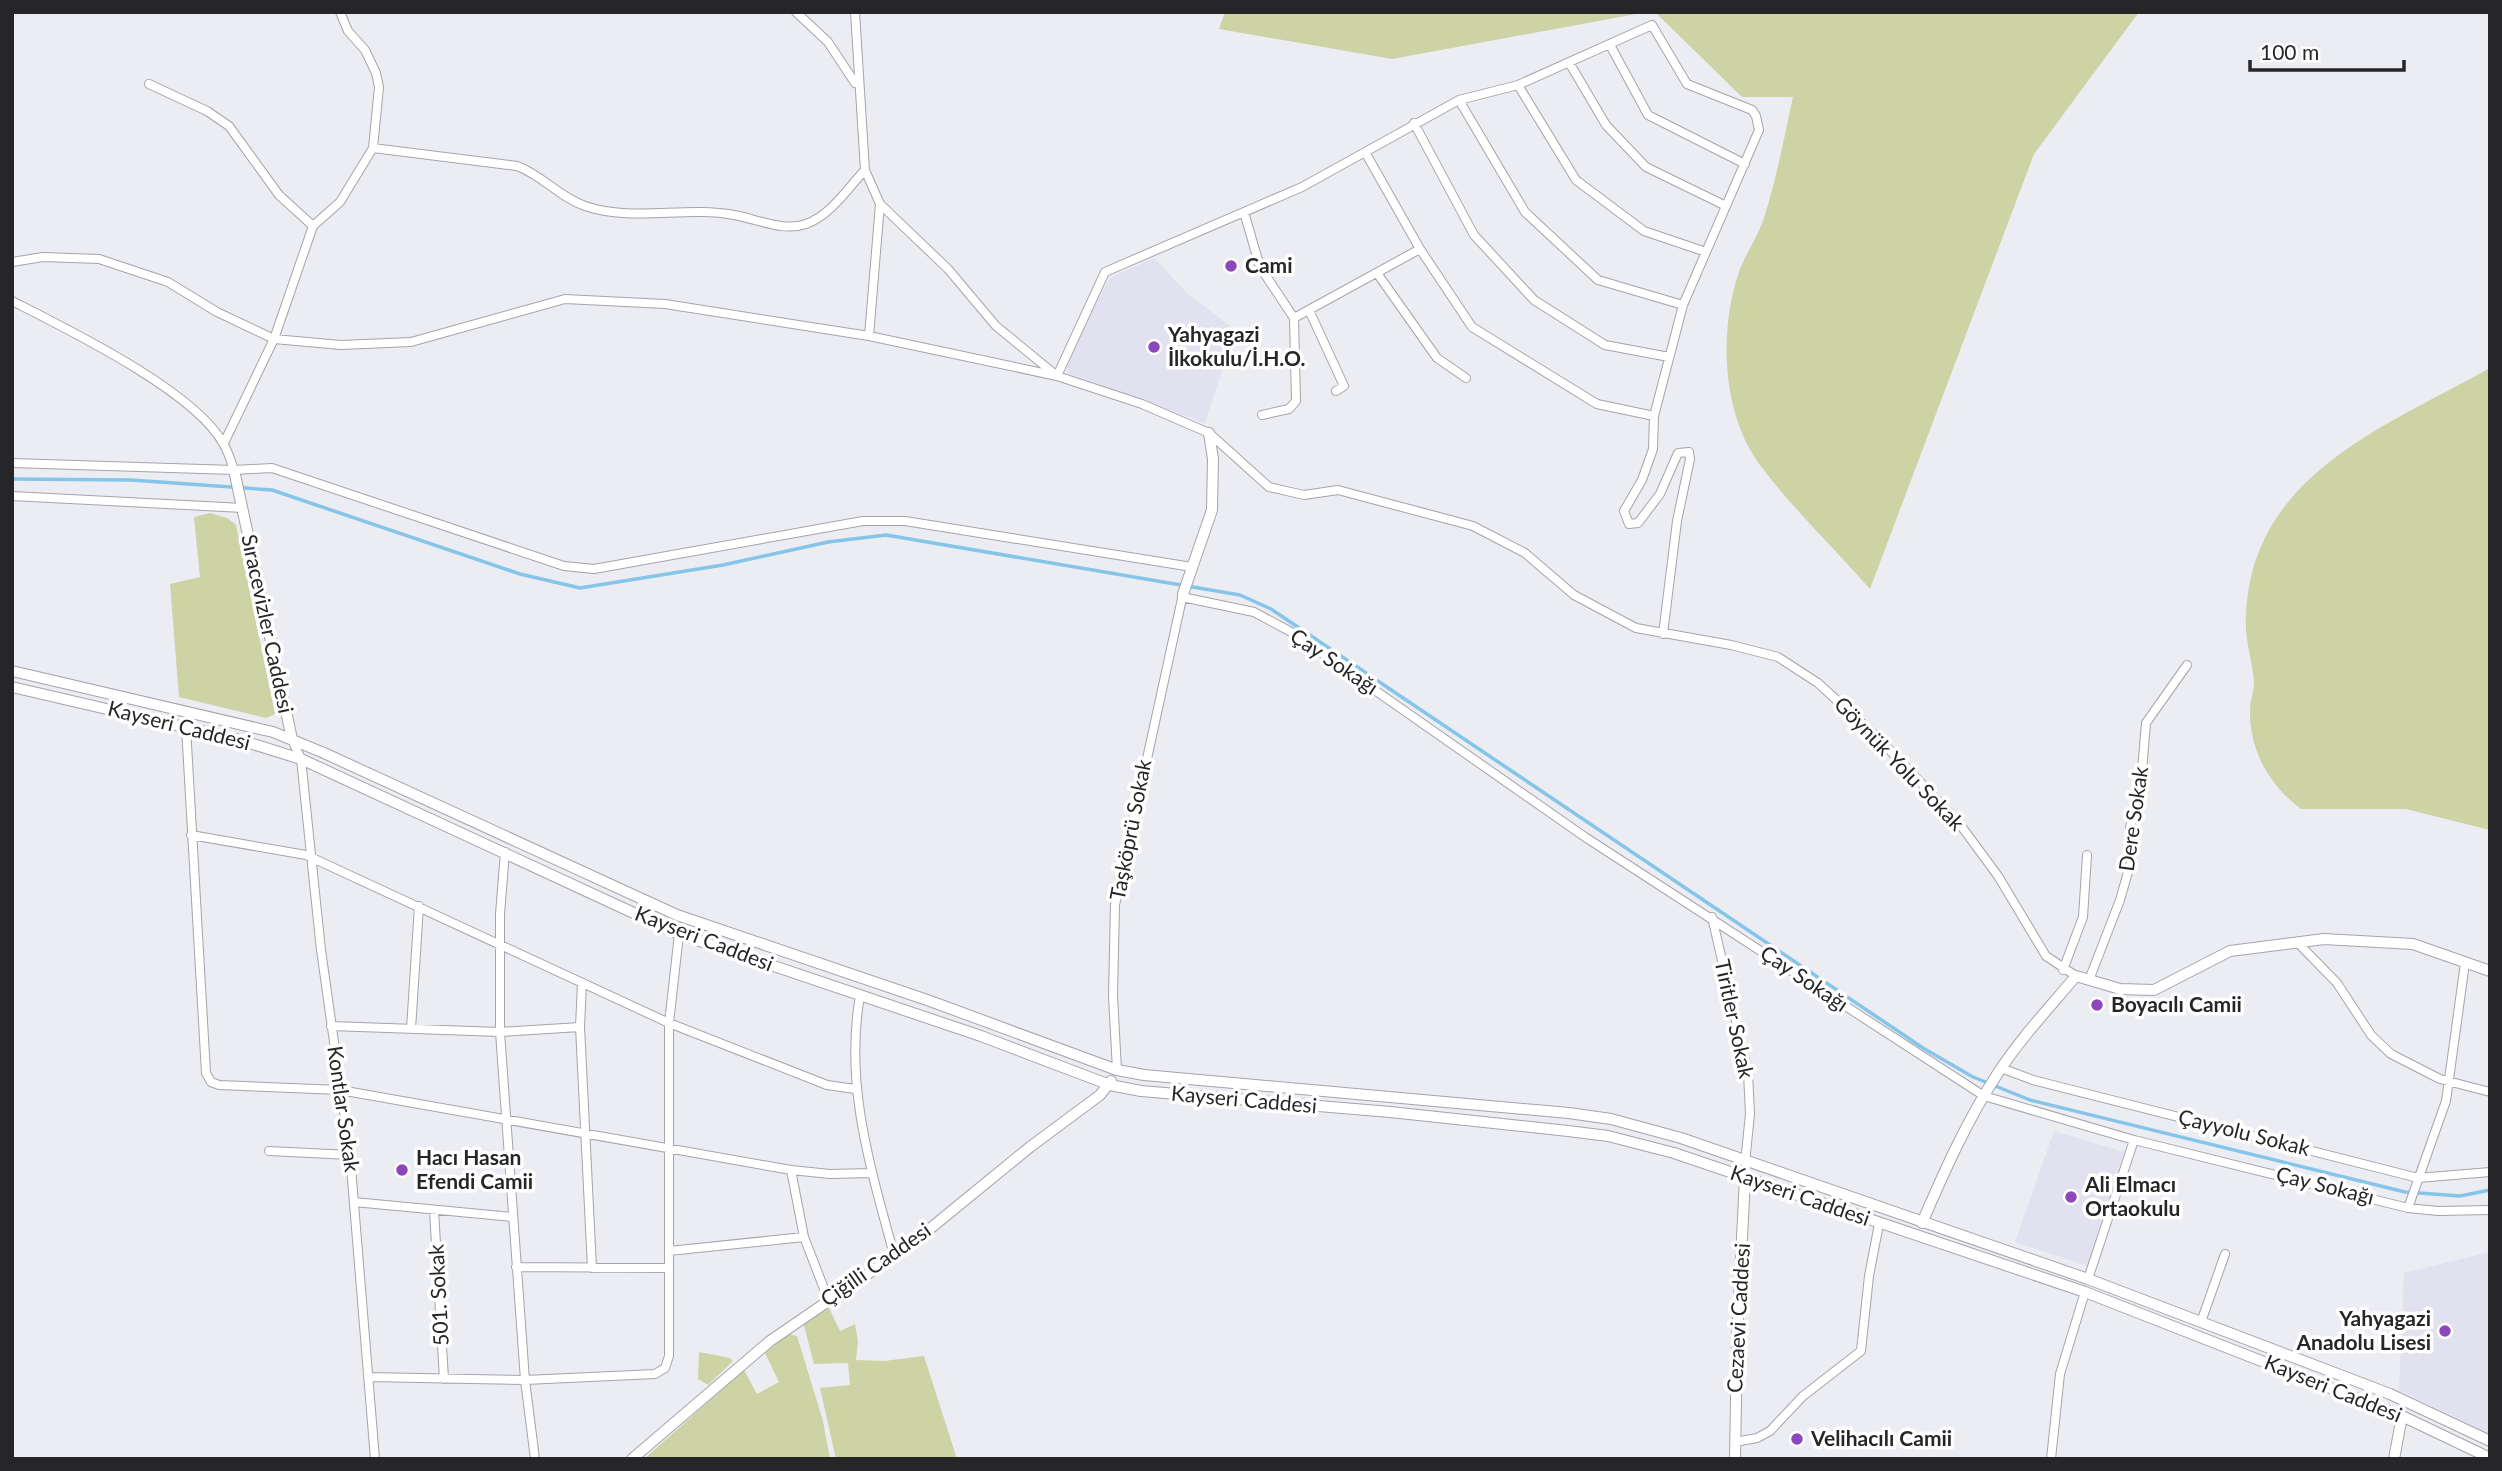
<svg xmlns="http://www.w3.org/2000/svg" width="2502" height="1471" viewBox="0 0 2502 1471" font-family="Lato,sans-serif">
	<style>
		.built { fill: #e2e1f0 }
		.green { fill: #cdd3a5 }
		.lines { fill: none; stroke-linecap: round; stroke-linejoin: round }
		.stream { stroke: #85c5e9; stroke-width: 3.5 }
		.street-casing { stroke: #a4a4ab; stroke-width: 10 }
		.secondary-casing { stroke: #a4a4ab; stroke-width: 12 }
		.street { stroke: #fff; stroke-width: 8 }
		.secondary { stroke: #fff; stroke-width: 10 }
		.poi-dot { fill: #8e47ba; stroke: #fff; stroke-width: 2.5 }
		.labels { text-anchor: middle; stroke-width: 7; stroke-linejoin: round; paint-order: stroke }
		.poi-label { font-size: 21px; font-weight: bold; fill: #262628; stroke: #fff; text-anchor: start }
		.street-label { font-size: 21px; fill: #262628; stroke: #fff }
	</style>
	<rect width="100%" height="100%" fill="#ececf3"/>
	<!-- built -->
	<path class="built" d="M 1154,258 L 1188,294 L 1243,336 L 1226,358 L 1205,423 L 1068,373 L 1066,360 L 1110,278 Z
		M 2054,1131 L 2124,1152 L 2088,1266 L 2015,1242 Z
		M 2490,1252 L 2490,1434 L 2399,1390 L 2404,1273 Z"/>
	<!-- green -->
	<path class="green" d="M 1225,12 L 1647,12 L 1392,59 L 1219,29 Z
		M 1655,12 L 2139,12 L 2034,154 L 1870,589 C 1834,548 1793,509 1760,465 C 1722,414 1719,333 1738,275 C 1744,256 1756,240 1763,221 C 1776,182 1784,138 1793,97 L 1742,97 Z
		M 2490,368 L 2490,830 L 2406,809 L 2301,809 C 2269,785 2249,750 2250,709 C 2250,701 2254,692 2254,683 C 2253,661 2244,640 2246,615 C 2252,474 2385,427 2490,368 Z
		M 210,513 L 227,518 L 236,525 L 275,714 L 266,718 L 179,697 L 170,584 L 200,577 L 194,517 Z
		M 829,1308 L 840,1331 L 855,1324 L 858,1341 L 856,1360 L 884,1361 L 924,1356 L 957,1459 L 836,1459 L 820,1388 L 850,1385 L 848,1363 L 814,1364 L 803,1322 Z
		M 789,1334 L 797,1336 L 823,1421 L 830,1459 L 644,1459 L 744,1370 L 757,1394 L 779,1382 L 765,1353 Z
		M 699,1352 L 730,1358 L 733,1361 L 708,1385 L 698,1379 Z"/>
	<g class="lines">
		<!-- stream -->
		<path class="stream" d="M 12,479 L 131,480 L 272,490 L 520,574 L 580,588 L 723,565 L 828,542 L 886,535 L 1240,595 L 1271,609 L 1923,1048 L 1973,1077 L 2030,1100 L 2405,1192 L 2460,1196 L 2490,1190"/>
		<!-- street casing -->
		<g class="street-casing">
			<path id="street" d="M 796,12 L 828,42 L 855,83
				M 855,12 L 865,170 L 880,204 L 948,269 L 996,326 L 1057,376 L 1105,272 L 1302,187 L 1459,100 L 1518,85 L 1652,25 L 1687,84 L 1752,110 L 1756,116 L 1759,130 L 1683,305 L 1654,416 L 1653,449 L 1642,480 L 1624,511 L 1629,524 L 1638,523 L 1660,494 L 1678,453 L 1689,452 L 1690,459 L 1677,521 L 1663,634
				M 1610,45 L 1648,115 L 1745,164
				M 1570,64 L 1606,125 L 1646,167 L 1726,206
				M 149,84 L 207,111 L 229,126 L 279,195 L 313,226
				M 1518,85 L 1576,180 L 1644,231 L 1706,252
				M 1459,100 L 1525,212 L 1598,280 L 1683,305
				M 1414,123 L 1474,235 L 1534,300 L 1605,345 L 1669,357
				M 373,148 L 517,166 C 542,175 559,197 585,206 C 632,222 685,206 734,215 C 757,219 783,232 806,224 C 831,215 848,188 865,170
				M 1365,152 L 1420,249 L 1472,327 L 1597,404 L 1654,416
				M 1244,212 L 1260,267 L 1294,318 L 1420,249
				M 12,262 L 43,257 L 99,259 L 168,282 L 217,312 L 274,339 L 341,345 L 411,342 L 565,299 L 665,304 L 869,336 L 1057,376 L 1142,404 L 1209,433 L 1269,487 L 1304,495 L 1338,490 L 1473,526 L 1525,553 L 1574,595 L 1636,628 L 1731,645 L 1778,657 L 1818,683 L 1879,739 L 1959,823 L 1998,876 L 2046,956 L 2076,976
				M 1377,273 L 1437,358 L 1466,378
				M 12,301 C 67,329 197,392 224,445 C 229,453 231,462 234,470
				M 1309,310 L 1344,386 L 1336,391
				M 869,336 L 880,204
				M 1262,415 L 1289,409 L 1296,401 L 1294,318
				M 224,443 L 274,339 L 313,226 L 340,202 L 373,148 L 379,87 L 376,73 L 365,50 L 348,31 L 340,12
				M 12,463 L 234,470 L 272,468 L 564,566 L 594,569 L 863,521 L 905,521 L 1192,567
				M 12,496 L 243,508
				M 1182,597 L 1254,612 L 1293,633 L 1585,837 L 1984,1096 L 2134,1140 L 2408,1208 L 2438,1211 L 2490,1210
				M 186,727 L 206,1073 L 211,1082 L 219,1085 L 340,1090 L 791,1170 L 830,1174 L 872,1173
				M 292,740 L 301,759 L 321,950 L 350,1155 L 375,1459
				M 191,835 L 306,855 L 669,1023 L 827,1085 L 855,1089
				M 505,852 L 500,914 L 500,1032 L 525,1380 L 535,1459
				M 1712,917 L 1748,1073 L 1750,1114 L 1745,1163
				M 2297,942 L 2337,983 L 2371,1035 L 2391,1054 L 2440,1079 L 2490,1092
				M 2063,970 L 2083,917 L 2087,855
				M 2089,980 L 2120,900 L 2132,858 L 2130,827 L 2140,795 L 2146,723 L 2187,665
				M 582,983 L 580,1027 L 592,1268
				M 860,996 C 844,1085 871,1169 894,1255
				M 331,1026 L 500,1032 L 580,1027
				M 411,1029 L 419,906
				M 2001,1068 L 2033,1080 L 2418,1178 L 2490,1172
				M 1117,1070 L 1113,996 L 1115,905 L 1183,594
				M 269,1151 L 350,1155
				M 791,1170 L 804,1237 L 828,1299
				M 354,1202 L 512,1217
				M 2408,1208 L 2446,1101 L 2465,963
				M 434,1210 L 444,1379
				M 669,1251 L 804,1237
				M 516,1267 L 669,1268
				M 2088,1279 L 2134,1140
				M 2201,1322 L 2225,1254
				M 368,1377 L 525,1380 L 655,1374 L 665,1368 L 669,1356 L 669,1023 L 679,934
				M 1735,1442 L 1757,1438 L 1770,1431 L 1803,1396 L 1861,1351 L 1869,1276 L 1879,1224
				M 2051,1459 L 2060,1374 L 2085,1292"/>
		</g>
		<!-- secondary casing -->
		<g class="secondary-casing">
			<path id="secondary" d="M 234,470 L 292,739
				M 1183,594 L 1212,510 L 1213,459 L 1209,433
				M 12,671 L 273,732 L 324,753 L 677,915 L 930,1001 L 1117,1070 L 1144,1075 L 1569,1113 L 1611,1119 L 1681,1138 L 2088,1279 L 2390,1394 L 2490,1441
				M 12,687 L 240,740 L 301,759 L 679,934 L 981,1036 L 1110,1085 L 1141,1091 L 1390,1112 L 1568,1131 L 1608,1136 L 1674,1153 L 2085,1292 L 2402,1416 L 2490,1458
				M 1922,1223 C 1944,1172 1967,1120 1998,1073 C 2020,1039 2049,1008 2076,976 L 2120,989 L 2154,990 L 2230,951 L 2324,939 L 2413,944 L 2490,971
				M 632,1459 L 770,1341 L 910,1245 L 1030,1147 L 1100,1095 L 1111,1081
				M 1735,1459 L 1737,1339 L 1745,1177
				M 2394,1459 L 2402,1416"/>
		</g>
		<!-- street -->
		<use href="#street" class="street"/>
		<!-- secondary -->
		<use href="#secondary" class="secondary"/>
	</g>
	<!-- markers -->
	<g class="poi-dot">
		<circle cx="1231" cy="266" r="7"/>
		<circle cx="1154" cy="347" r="7"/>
		<circle cx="2097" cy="1005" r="7"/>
		<circle cx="402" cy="1170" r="7"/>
		<circle cx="2071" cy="1197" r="7"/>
		<circle cx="2445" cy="1331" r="7"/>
		<circle cx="1797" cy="1439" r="7"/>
	</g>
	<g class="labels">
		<!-- poi labels -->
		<g class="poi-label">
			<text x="1245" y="273">Cami</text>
			<text x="1168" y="342">Yahyagazi<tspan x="1168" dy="24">İlkokulu/İ.H.O.</tspan></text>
			<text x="2111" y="1012">Boyacılı Camii</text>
			<text x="416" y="1165">Hacı Hasan<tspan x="416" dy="24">Efendi Camii</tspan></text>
			<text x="2085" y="1192">Ali Elmacı<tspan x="2085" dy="24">Ortaokulu</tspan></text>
			<text x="2431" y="1326" text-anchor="end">Yahyagazi<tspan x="2431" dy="24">Anadolu Lisesi</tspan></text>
			<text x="1811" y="1446">Velihacılı Camii</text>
		</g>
		<!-- street labels -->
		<g class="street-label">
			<text transform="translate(267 624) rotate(78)" y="7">Sıracevizler Caddesi</text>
			<text transform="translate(1334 662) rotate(34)" y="7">Çay Sokağı</text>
			<text transform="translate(179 726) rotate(14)" y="7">Kayseri Caddesi</text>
			<text transform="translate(1899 764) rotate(46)" y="7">Göynük Yolu Sokak</text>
			<text transform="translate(2134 819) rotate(-82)" y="7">Dere Sokak</text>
			<text transform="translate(1131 830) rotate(-79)" y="7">Taşköprü Sokak</text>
			<text transform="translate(704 939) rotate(21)" y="7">Kayseri Caddesi</text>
			<text transform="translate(1804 979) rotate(34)" y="7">Çay Sokağı</text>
			<text transform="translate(1734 1019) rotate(78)" y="7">Tiritler Sokak</text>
			<text transform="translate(1244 1100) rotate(5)" y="7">Kayseri Caddesi</text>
			<text transform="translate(343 1109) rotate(82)" y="7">Kontlar Sokak</text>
			<text transform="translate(2244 1133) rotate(14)" y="7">Çayyolu Sokak</text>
			<text transform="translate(2325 1186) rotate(14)" y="7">Çay Sokağı</text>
			<text transform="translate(1800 1196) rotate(19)" y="7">Kayseri Caddesi</text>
			<text transform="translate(876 1265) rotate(-35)" y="7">Çiğilli Caddesi</text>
			<text transform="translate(439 1295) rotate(-93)" y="7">501. Sokak</text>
			<text transform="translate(1739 1318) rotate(-87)" y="7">Cezaevi Caddesi</text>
			<text transform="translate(2333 1389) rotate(22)" y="7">Kayseri Caddesi</text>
		</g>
	</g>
	<!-- border -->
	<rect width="2502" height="1471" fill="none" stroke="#262628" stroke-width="28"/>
	<!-- scale -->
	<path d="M2250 60v10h154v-10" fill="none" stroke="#262628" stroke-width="3.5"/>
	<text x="2260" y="60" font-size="21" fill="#262628" stroke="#ffffff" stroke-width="5" paint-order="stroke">100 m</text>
</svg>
